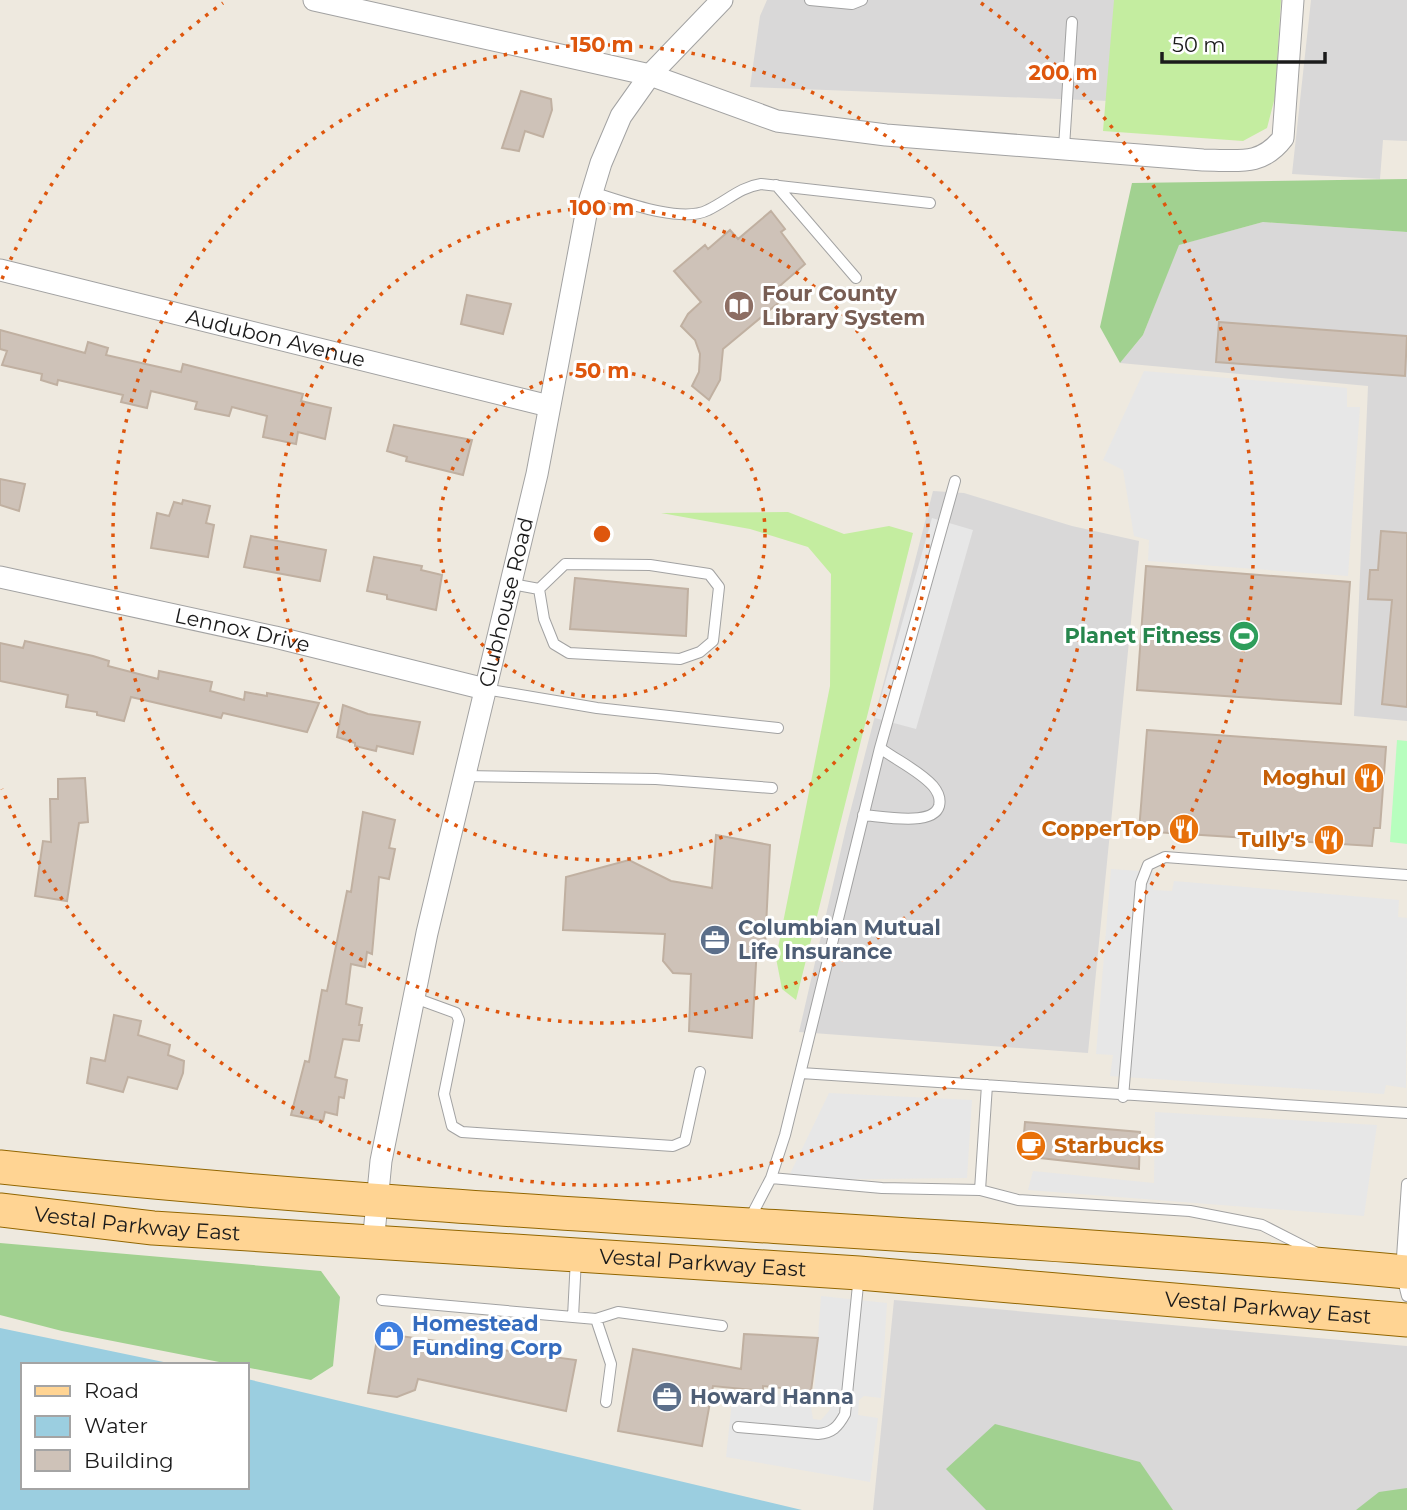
<svg xmlns="http://www.w3.org/2000/svg" width="1407" height="1510" viewBox="0 0 1407 1510" font-family="Montserrat,sans-serif">
	<style>
		.residential { fill: #d9d8d8 }
		.grass { fill: #c4eda0 }
		.forest { fill: #a1d190 }
		.park { fill: #b7febe }
		.parking { fill: #e7e7e7 }
		.water { fill: #9bcee0 }
		.building { fill: #cec2b8; stroke: #c0b0a1; stroke-width: 2 }
		.lines { fill: none; stroke-linecap: round; stroke-linejoin: round }
		.lane-casing { stroke: #a2a2a2; stroke-width: 12 }
		.street-casing { stroke: #a2a2a2; stroke-width: 23 }
		.primary-casing { stroke: #926600; stroke-width: 35 }
		.lane { stroke: #fff; stroke-width: 10 }
		.street { stroke: #fff; stroke-width: 21 }
		.primary { stroke: #ffd493; stroke-width: 33 }
		.ring { fill: none; stroke: #de560d; stroke-width: 3.5; stroke-dasharray: 3.5 7 }
		.labels { text-anchor: middle; stroke-width: 6; stroke-linejoin: round; paint-order: stroke }
		.education-label { font-size: 21px; font-weight: bold; fill: #785e54; stroke: #fff; text-anchor: start }
		.street-label { font-size: 21px; fill: #1b1b1b; stroke: #fff }
		.leisure-label { font-size: 21px; font-weight: bold; fill: #27864d; stroke: #fff; text-anchor: end }
		.food-label { font-size: 21px; font-weight: bold; fill: #c56008; stroke: #fff; text-anchor: end }
		.service-label { font-size: 21px; font-weight: bold; fill: #4e5e75; stroke: #fff; text-anchor: start }
		.shop-label { font-size: 21px; font-weight: bold; fill: #366cbe; stroke: #fff; text-anchor: start }
		.centre { fill: #de560d; stroke: #fff; stroke-width: 3.5 }
		.ring-label { font-size: 21px; text-anchor: middle; font-weight: bold; fill: #de560d; stroke: #fff; stroke-width: 6; stroke-linejoin: round; paint-order: stroke }
	</style>
	<rect width="100%" height="100%" fill="#eee9df"/>
	<!-- residential -->
	<path class="residential" d="M 767,0 L 1120,0 L 1109,101 L 750,87 L 760,16 Z
		M 1311,0 L 1407,0 L 1407,141 L 1383,140 L 1380,179 L 1292,174 Z
		M 1263,222 L 1407,232 L 1407,721 L 1354,716 L 1368,386 L 1120,363 L 1143,335 L 1178,245 Z
		M 933,491 L 964,493 L 1072,526 L 1139,541 L 1088,1053 L 799,1032 L 846,828 Z
		M 894,1300 L 1407,1346 L 1407,1510 L 873,1510 Z"/>
	<!-- grass -->
	<path class="grass" d="M 1114,0 L 1281,0 L 1275,97 L 1267,128 L 1243,141 L 1103,131 Z
		M 788,512 L 844,534 L 889,526 L 913,533 L 796,1000 L 782,989 L 776,958 L 830,686 L 831,574 L 808,547 L 750,529 L 661,513 Z"/>
	<!-- forest -->
	<path class="forest" d="M 1407,179 L 1407,232 L 1263,222 L 1179,245 L 1143,335 L 1120,363 L 1100,327 L 1132,183 Z
		M 0,1243 L 321,1271 L 340,1297 L 333,1366 L 311,1380 L 62,1331 L 0,1315 Z
		M 995,1424 L 1140,1462 L 1173,1510 L 986,1510 L 946,1469 Z
		M 1407,1488 L 1407,1510 L 1356,1510 L 1379,1492 Z"/>
	<!-- park -->
	<path class="park" d="M 1397,740 L 1407,741 L 1407,844 L 1390,842 Z"/>
	<!-- parking -->
	<path class="parking" d="M 1144,371 L 1347,388 L 1347,407 L 1360,407 L 1348,576 L 1148,561 L 1149,540 L 1134,536 L 1123,470 L 1103,460 Z
		M 932,518 L 973,530 L 916,729 L 875,718 Z
		M 1111,869 L 1154,872 L 1153,890 L 1172,891 L 1174,881 L 1399,900 L 1398,917 L 1407,918 L 1406,1088 L 1386,1085 L 1384,1094 L 1110,1076 L 1113,1055 L 1096,1054 Z
		M 829,1093 L 972,1100 L 967,1178 L 787,1180 Z
		M 1155,1112 L 1377,1125 L 1364,1216 L 1028,1190 L 1033,1171 L 1154,1183 Z
		M 821,1296 L 887,1303 L 881,1398 L 864,1396 L 859,1400 L 858,1415 L 878,1418 L 870,1482 L 726,1457 L 733,1392 L 809,1396 L 813,1419 L 821,1420 L 829,1411 L 835,1398 L 831,1393 L 814,1391 Z"/>
	<!-- water -->
	<path class="water" d="M 0,1328 L 178,1365 L 23,1365 L 23,1487 L 247,1487 L 247,1379 L 802,1510 L 0,1510 Z"/>
	<!-- building -->
	<path class="building" d="M 521,91 L 551,99 L 552,110 L 543,137 L 525,131 L 519,151 L 502,148 Z
		M 771,211 L 785,229 L 781,232 L 805,264 L 775,290 L 783,299 L 723,349 L 720,380 L 709,400 L 692,386 L 699,372 L 700,354 L 695,340 L 681,326 L 688,314 L 701,302 L 674,271 L 705,245 L 708,249 L 730,230 L 738,239 Z
		M 467,295 L 511,304 L 503,334 L 461,324 Z
		M 1219,322 L 1407,336 L 1405,376 L 1216,362 Z
		M 0,330 L 85,353 L 88,342 L 108,348 L 106,355 L 181,372 L 183,364 L 303,394 L 301,401 L 331,408 L 325,439 L 298,432 L 296,444 L 263,437 L 267,416 L 232,407 L 229,416 L 195,409 L 197,402 L 151,391 L 147,408 L 121,402 L 123,395 L 58,380 L 57,385 L 41,380 L 42,374 L 2,365 L 7,351 L 0,349 Z
		M 394,425 L 472,440 L 463,475 L 406,461 L 407,457 L 387,451 Z
		M 0,479 L 25,484 L 19,511 L 0,505 Z
		M 183,500 L 210,506 L 206,523 L 214,525 L 208,557 L 151,548 L 157,513 L 169,516 L 174,502 L 182,504 Z
		M 1381,531 L 1407,533 L 1407,707 L 1382,704 L 1392,600 L 1368,599 L 1370,570 L 1378,570 Z
		M 251,536 L 326,550 L 320,581 L 244,567 Z
		M 374,557 L 422,566 L 421,570 L 442,575 L 436,610 L 387,599 L 387,595 L 367,591 Z
		M 1146,566 L 1350,582 L 1341,704 L 1137,690 Z
		M 575,578 L 688,589 L 686,636 L 570,629 Z
		M 25,641 L 93,656 L 109,661 L 108,666 L 158,679 L 159,671 L 212,682 L 210,691 L 244,700 L 245,692 L 267,696 L 267,693 L 319,703 L 307,732 L 223,713 L 221,718 L 131,697 L 124,721 L 97,715 L 97,712 L 66,707 L 68,695 L 0,681 L 0,643 L 23,648 Z
		M 343,705 L 368,714 L 420,722 L 413,754 L 377,746 L 376,751 L 355,746 L 355,743 L 337,737 Z
		M 1147,730 L 1386,747 L 1380,828 L 1374,828 L 1372,846 L 1139,831 Z
		M 85,778 L 88,822 L 79,823 L 67,901 L 35,896 L 43,841 L 51,842 L 50,799 L 58,799 L 58,779 Z
		M 363,812 L 395,820 L 389,848 L 395,849 L 389,879 L 379,877 L 372,954 L 367,952 L 365,967 L 351,964 L 346,1004 L 362,1008 L 359,1025 L 362,1025 L 359,1041 L 343,1039 L 335,1077 L 347,1080 L 344,1098 L 339,1097 L 337,1115 L 325,1112 L 323,1121 L 291,1115 L 305,1061 L 309,1062 L 322,990 L 327,991 L 347,891 L 351,892 Z
		M 716,835 L 770,845 L 765,947 L 757,945 L 752,1038 L 689,1031 L 691,974 L 673,973 L 663,961 L 665,934 L 563,930 L 566,877 L 629,860 L 671,881 L 712,888 Z
		M 114,1015 L 141,1021 L 138,1035 L 170,1045 L 168,1055 L 184,1061 L 183,1073 L 177,1089 L 128,1077 L 123,1092 L 87,1083 L 91,1058 L 105,1061 Z
		M 1025,1122 L 1140,1132 L 1139,1169 L 1022,1156 Z
		M 378,1333 L 576,1360 L 566,1411 L 418,1379 L 415,1390 L 397,1397 L 368,1393 Z
		M 744,1334 L 818,1338 L 811,1391 L 763,1386 L 763,1391 L 713,1386 L 702,1446 L 618,1431 L 633,1349 L 741,1369 Z"/>
	<g class="lines">
		<!-- lane casing -->
		<g class="lane-casing">
			<path id="lane" d="M 810,0 L 852,4 L 862,0
				M 1064,147 L 1072,22
				M 776,185 L 856,278
				M 592,192 C 621,201 681,224 708,210 C 727,201 740,187 761,184 L 930,203
				M 512,584 L 539,589 L 565,564 L 650,565 L 709,574 L 719,587 L 713,641 L 700,652 L 680,659 L 569,653 L 554,644 L 544,619 L 539,589
				M 485,689 L 597,708 L 778,728
				M 464,776 L 656,779 L 772,788
				M 863,815 C 880,816 933,827 939,806 C 941,798 938,792 933,786 C 920,771 896,760 880,748
				M 415,998 L 456,1013 L 459,1020 L 444,1094 L 452,1126 L 462,1132 L 673,1146 L 685,1141 L 700,1072
				M 801,1073 L 1407,1113
				M 1123,1097 L 1141,883 L 1148,865 L 1165,857 L 1407,875
				M 771,1178 L 882,1188 L 980,1190 L 1018,1200 L 1190,1211 L 1262,1225 L 1315,1252
				M 1407,1184 L 1401,1272 L 1407,1296
				M 980,1190 L 987,1085
				M 748,1222 L 771,1178 L 785,1135 L 880,748 L 955,481
				M 382,1300 L 573,1317 L 576,1258
				M 573,1317 L 596,1319 L 618,1312 L 722,1326
				M 596,1319 L 611,1364 L 606,1402
				M 738,1427 L 818,1434 C 832,1433 838,1427 845,1414 L 859,1275"/>
		</g>
		<!-- street casing -->
		<g class="street-casing">
			<g id="street">
				<path d="M 314,0 L 650,75 L 777,121 L 886,135 L 1203,160 C 1237,160 1261,167 1283,138 L 1293,0"/>
				<path id="s1" d="M 0,270 L 549,406"/>
				<path id="s2" d="M 0,577 L 275,637 L 485,689"/>
				<path id="s3" d="M 373,1244 L 381,1161 L 427,933 L 537,474 L 587,209 L 601,163 L 621,116 L 650,75 L 722,0"/>
			</g>
		</g>
		<!-- primary casing -->
		<g class="primary-casing">
			<g id="primary">
				<path d="M 0,1167 C 468,1217 939,1229 1407,1272"/>
				<path id="s4" d="M 0,1210 L 153,1228 L 859,1273 L 1407,1320"/>
			</g>
		</g>
		<!-- lane -->
		<use href="#lane" class="lane"/>
		<!-- street -->
		<use href="#street" class="street"/>
		<!-- primary -->
		<use href="#primary" class="primary"/>
	</g>
	<!-- distance rings -->
	<g class="ring">
		<circle cx="602" cy="534" r="163"/>
		<circle cx="602" cy="534" r="326"/>
		<circle cx="602" cy="534" r="489"/>
		<path d="M2 279A652 652 0 0 1 223 3M981 3A652 652 0 1 1 2 789"/>
	</g>
	<!-- icons -->
	<defs>
		<g id="library-disc" transform="scale(1.575)"><circle r="9.5" fill="#8d6e63" stroke="#fff"/><path d="M-6-4Q-3-5.5-.7-3.5V5Q-3 3-6 4ZM6-4Q3-5.5 .7-3.5V5Q3 3 6 4Z" fill="#fff"/></g>
		<g id="stadium-disc" transform="scale(1.575)"><circle r="9.5" fill="#2e9e5b" stroke="#fff"/><path d="M0-5a6.5 5 0 1 0 0 10a6.5 5 0 1 0 0-10ZM-3.5-1.8h7v3.6h-7Z" fill="#fff"/></g>
		<g id="restaurant-disc" transform="scale(1.575)"><circle r="9.5" fill="#e8710a" stroke="#fff"/><path d="M-5-6h1v4h1v-4h1v4h1v-4h1v5L-1.5 .5V6h-2V.5L-5-1ZM5-6V6H3V1.5H1.5Q1.5-4 5-6Z" fill="#fff"/></g>
		<g id="office-disc" transform="scale(1.575)"><circle r="9.5" fill="#5c6f8a" stroke="#fff"/><path d="M-6-3h4V-5.5h4V-3h4V5H-6ZM-1-4.5V-3h2v-1.5ZM-6 0V1H6V0Z" fill="#fff"/></g>
		<g id="cafe-disc" transform="scale(1.575)"><circle r="9.5" fill="#e8710a" stroke="#fff"/><path d="M-5.5-4.5H6V0H3Q3 3.5 0 3.5H-2.5Q-5.5 3.5-5.5 0ZM3-3.2v2h1.7v-2ZM-6 4.5H4V6H-6Z" fill="#fff"/></g>
		<g id="shop-disc" transform="scale(1.575)"><circle r="9.5" fill="#3f7fe0" stroke="#fff"/><path d="M-5-2.5h2.3a2.7 3.5 0 0 1 5.4 0H5L5.5 6h-11ZM-1.5-2.5h3a1.5 2.3 0 0 0-3 0Z" fill="#fff"/></g>
	</defs>
	<g fill-rule="evenodd">
		<use href="#library-disc" x="739" y="306"/>
		<use href="#stadium-disc" x="1244" y="636"/>
		<use href="#restaurant-disc" x="1369" y="778"/>
		<use href="#restaurant-disc" x="1184" y="829"/>
		<use href="#restaurant-disc" x="1329" y="840"/>
		<use href="#office-disc" x="715" y="940"/>
		<use href="#cafe-disc" x="1031" y="1146"/>
		<use href="#shop-disc" x="389" y="1336"/>
		<use href="#office-disc" x="667" y="1397"/>
	</g>
	<g class="labels">
		<!-- education labels -->
		<g class="education-label">
			<text x="762" y="301">Four County<tspan x="762" dy="24">Library System</tspan></text>
		</g>
		<!-- street labels -->
		<g class="street-label">
			<text dy="7" stroke="none"><textPath href="#s1" startOffset="284">Audubon Avenue</textPath></text>
			<text dy="7" stroke="none"><textPath href="#s3" startOffset="656">Clubhouse Road</textPath></text>
			<text dy="7" stroke="none"><textPath href="#s2" startOffset="248">Lennox Drive</textPath></text>
			<text dy="7" stroke="none"><textPath href="#s4" startOffset="138">Vestal Parkway East</textPath></text>
			<text dy="7" stroke="none"><textPath href="#s4" startOffset="705">Vestal Parkway East</textPath></text>
			<text dy="7" stroke="none"><textPath href="#s4" startOffset="1272">Vestal Parkway East</textPath></text>
		</g>
		<!-- leisure labels -->
		<g class="leisure-label">
			<text x="1221" y="643">Planet Fitness</text>
		</g>
		<!-- food labels -->
		<g class="food-label">
			<text x="1346" y="785">Moghul</text>
			<text x="1161" y="836">CopperTop</text>
			<text x="1306" y="847">Tully's</text>
			<text x="1054" y="1153" text-anchor="start">Starbucks</text>
		</g>
		<!-- service labels -->
		<g class="service-label">
			<text x="738" y="935">Columbian Mutual<tspan x="738" dy="24">Life Insurance</tspan></text>
			<text x="690" y="1404">Howard Hanna</text>
		</g>
		<!-- shop labels -->
		<g class="shop-label">
			<text x="412" y="1331">Homestead<tspan x="412" dy="24">Funding Corp</tspan></text>
		</g>
	</g>
	<circle cx="602" cy="534" r="10" class="centre"/>
	<g class="ring-label">
		<text x="602" y="52">150 m</text>
		<text x="1063" y="80">200 m</text>
		<text x="602" y="215">100 m</text>
		<text x="602" y="378">50 m</text>
	</g>
	<!-- legend -->
	<rect x="21" y="1363" width="228" height="126" fill="#ffffff" stroke="#a4a4a4" stroke-width="2"/>
	<rect x="35" y="1386" width="35" height="10" fill="#ffd493" stroke="#a4a4a4" stroke-width="2"/>
	<text x="84" y="1398" font-size="21" fill="#1b1b1b">Road</text>
	<rect x="35" y="1416" width="35" height="21" fill="#9bcee0" stroke="#a4a4a4" stroke-width="2"/>
	<text x="84" y="1433" font-size="21" fill="#1b1b1b">Water</text>
	<rect x="35" y="1450" width="35" height="21" fill="#cec2b8" stroke="#a4a4a4" stroke-width="2"/>
	<text x="84" y="1468" font-size="21" fill="#1b1b1b">Building</text>
	<!-- scale -->
	<path d="M1162 52v10h163v-10" fill="none" stroke="#1b1b1b" stroke-width="3.5"/>
	<text x="1172" y="52" font-size="21" fill="#1b1b1b" stroke="#ffffff" stroke-width="5" paint-order="stroke">50 m</text>
</svg>
